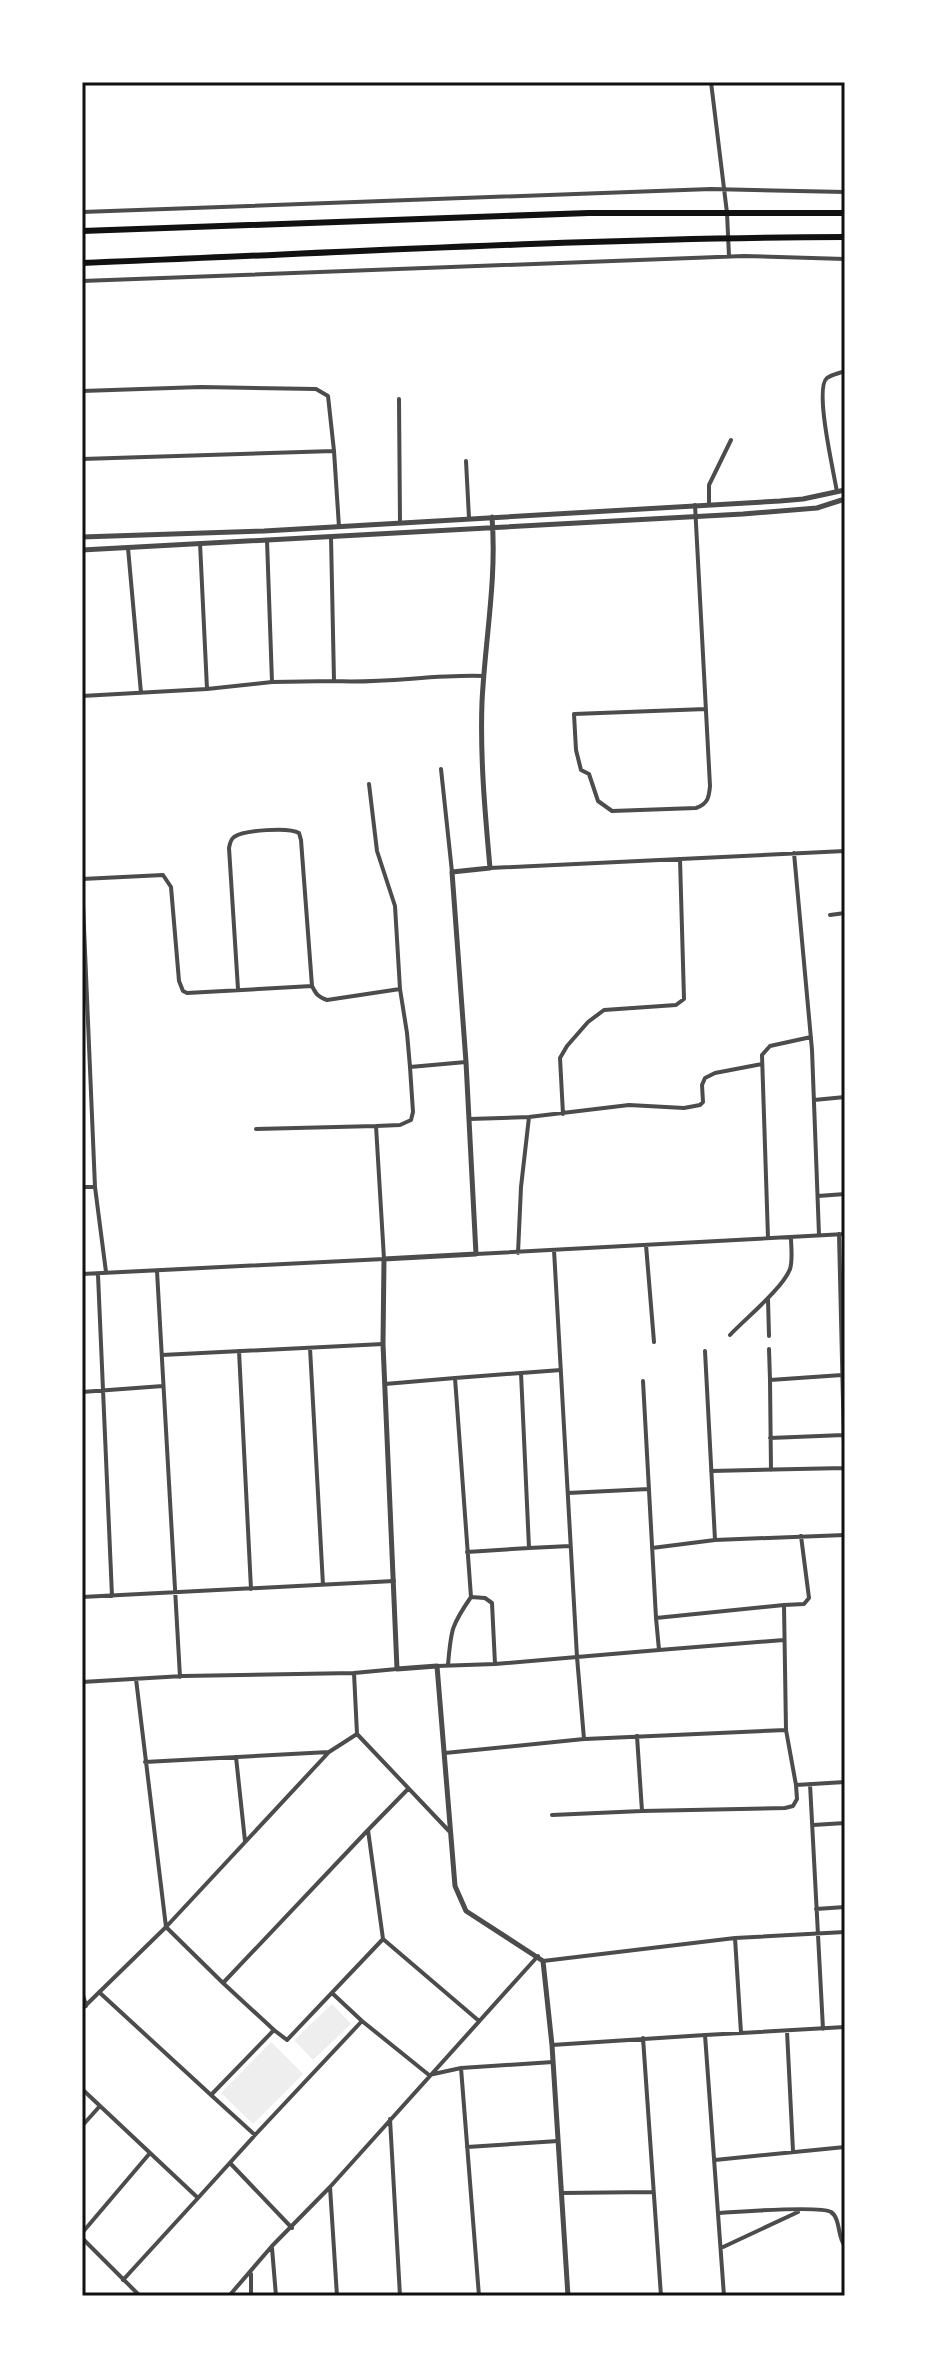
<svg xmlns="http://www.w3.org/2000/svg" width="927" height="2378" viewBox="0 0 927 2378" font-family="'Fira Sans Condensed',sans-serif">
	<style>
		.green { fill: #eee }
		.lines { fill: none; stroke-linecap: round; stroke-linejoin: round }
		.minor { stroke: #4c4c4c; stroke-width: 4 }
		.tertiary { stroke: #4c4c4c; stroke-width: 5 }
		.secondary { stroke: #111; stroke-width: 6 }
		.neatline { fill: none; stroke: #111; stroke-width: 3 }
	</style>
	<rect width="100%" height="100%" fill="#fff"/>
	<!-- green -->
	<path class="green" d="M 332,2004 L 351,2024 L 313,2060 L 294,2040 Z
		M 271,2042 L 303,2074 L 253,2124 L 221,2093 Z"/>
	<g class="lines">
		<!-- minor -->
		<path class="minor" d="M 711,82 L 727,213 L 729,256
			M 82,212 L 711,189 L 845,192
			M 82,281 L 744,256 L 845,259
			M 82,391 L 201,387 L 316,389 L 328,396 L 334,451
			M 399,399 L 400,523
			M 82,459 L 334,451 L 339,527
			M 466,461 L 469,518
			M 837,492 C 834,473 814,388 827,378 C 831,375 840,373 845,371
			M 709,504 L 709,485 L 731,440
			M 695,505 L 710,786 C 709,797 708,804 696,808 L 612,811 L 598,801 L 589,774 L 581,770 L 576,750 L 574,714 L 706,709
			M 128,548 L 141,693
			M 334,681 C 384,684 434,674 484,676
			M 272,682 L 334,681 L 331,537
			M 207,689 L 272,682 L 267,540
			M 82,696 L 207,689 L 200,543
			M 441,769 L 452,872
			M 369,784 L 377,851 L 395,906 L 400,989 L 407,1033 L 410,1067
			M 794,853 L 812,1050 L 819,1235
			M 490,868 L 845,851
			M 82,879 L 163,875 L 171,887 L 179,981 L 183,991 L 187,993 L 312,986
			M 82,880 L 95,1187 L 106,1272
			M 830,915 L 845,913
			M 238,989 L 229,848 C 230,844 230,840 234,837 C 244,830 289,827 299,833 L 301,840 L 312,986 C 316,994 318,997 327,1000 L 400,989
			M 814,1100 L 845,1097
			M 563,1114 L 560,1058 L 567,1046 L 588,1022 L 604,1010 L 676,1005 L 684,999 L 680,859
			M 469,1119 L 529,1117 L 629,1105 L 684,1108 L 700,1105 L 703,1102 L 702,1085 L 705,1078 L 715,1073 L 762,1064
			M 256,1129 L 376,1126
			M 82,1187 L 95,1187
			M 818,1196 L 845,1194
			M 839,1234 L 845,1486
			M 768,1238 L 762,1055 L 770,1046 L 811,1037
			M 646,1245 L 654,1342
			M 554,1250 L 577,1657 L 659,1650 L 656,1618 L 784,1605 L 786,1730
			M 518,1253 L 521,1187 L 529,1117
			M 476,1254 L 845,1234
			M 157,1271 L 180,1677
			M 82,1274 L 384,1259 L 376,1126 L 400,1125 L 411,1120 L 413,1112 L 410,1067 L 466,1062
			M 98,1275 L 112,1596
			M 768,1299 L 769,1336
			M 730,1335 C 745,1319 783,1288 790,1269 C 793,1260 791,1247 791,1237
			M 310,1348 L 323,1585
			M 769,1349 L 770,1380
			M 239,1351 L 251,1589
			M 705,1351 L 715,1540 L 845,1535
			M 162,1355 L 383,1344
			M 521,1373 L 561,1370
			M 643,1381 L 656,1618
			M 385,1384 L 455,1378
			M 82,1392 L 163,1386
			M 770,1438 L 844,1435
			M 771,1470 L 770,1380 L 842,1375
			M 711,1471 L 845,1468
			M 568,1493 L 649,1489
			M 652,1548 L 715,1540
			M 467,1552 L 529,1548
			M 82,1597 L 394,1581
			M 784,1605 L 804,1604 L 809,1598 L 801,1536
			M 659,1650 L 784,1640
			M 495,1664 L 492,1603 L 485,1598 L 471,1597 L 455,1378 L 521,1373 L 529,1548 L 570,1546
			M 448,1665 C 451,1630 451,1626 471,1597
			M 437,1666 L 495,1664 L 577,1657 L 584,1739 L 445,1753
			M 397,1669 L 354,1673 L 357,1734 L 449,1831
			M 136,1679 L 166,1927 L 223,1983
			M 82,1682 L 183,1676 L 354,1673
			M 585,1739 L 786,1730 L 796,1785 L 845,1782
			M 236,1757 L 245,1841
			M 145,1762 L 329,1752
			M 810,1784 L 823,2029
			M 642,1811 L 785,1808 L 793,1806 L 797,1799 L 796,1785
			M 552,1815 L 642,1811 L 637,1736
			M 813,1825 L 845,1823
			M 816,1909 L 845,1907
			M 735,1938 L 741,2033
			M 383,1939 L 479,2021
			M 543,1961 L 735,1938 L 845,1932
			M 82,1991 L 86,2006
			M 99,1992 L 211,2095
			M 332,1993 L 362,2021 L 255,2135 L 211,2095 L 274,2030 L 287,2040 L 383,1939 L 368,1830 L 408,1789
			M 82,2009 L 166,1927 L 329,1752 L 357,1734
			M 362,2021 L 429,2075 L 461,2068 L 553,2062
			M 274,2030 L 223,1983 L 368,1830
			M 787,2031 L 793,2151
			M 705,2035 L 845,2027
			M 643,2038 L 661,2296
			M 552,2045 L 705,2035 L 724,2296
			M 461,2068 L 479,2296
			M 82,2089 L 198,2198 L 255,2135
			M 390,2119 L 400,2296
			M 82,2126 L 99,2107
			M 467,2147 L 558,2141
			M 715,2160 L 845,2147
			M 230,2163 L 292,2228
			M 330,2187 L 337,2296
			M 561,2193 L 652,2192
			M 718,2213 C 736,2212 820,2205 831,2212 C 841,2219 837,2237 845,2246
			M 82,2233 L 150,2153
			M 82,2238 L 140,2296
			M 272,2248 L 276,2296
			M 721,2248 L 798,2212
			M 123,2280 L 198,2198
			M 229,2296 L 272,2246 L 330,2187 L 538,1956
			M 251,2296 L 251,2274"/>
		<!-- tertiary -->
		<path class="tertiary" d="M 492,517 C 497,579 485,640 482,702 C 480,757 485,813 490,868 L 452,872 L 466,1062 L 476,1254 L 384,1259 L 383,1344 L 397,1669 L 437,1666 L 455,1886 L 466,1911 L 543,1961 L 552,2045 L 568,2296
			M 82,537 L 264,531 L 780,501 L 803,499 L 845,490
			M 82,550 L 743,514 L 817,508 L 845,499"/>
		<!-- secondary -->
		<path class="secondary" d="M 82,231 L 589,213 L 845,213
			M 82,263 C 336,253 590,238 845,237"/>
	</g>
	<!-- border -->
	<rect width="927" height="2378" fill="none" stroke="#ffffff" stroke-width="168"/>
	<rect x="84" y="84" width="759" height="2210" class="neatline"/>
</svg>
